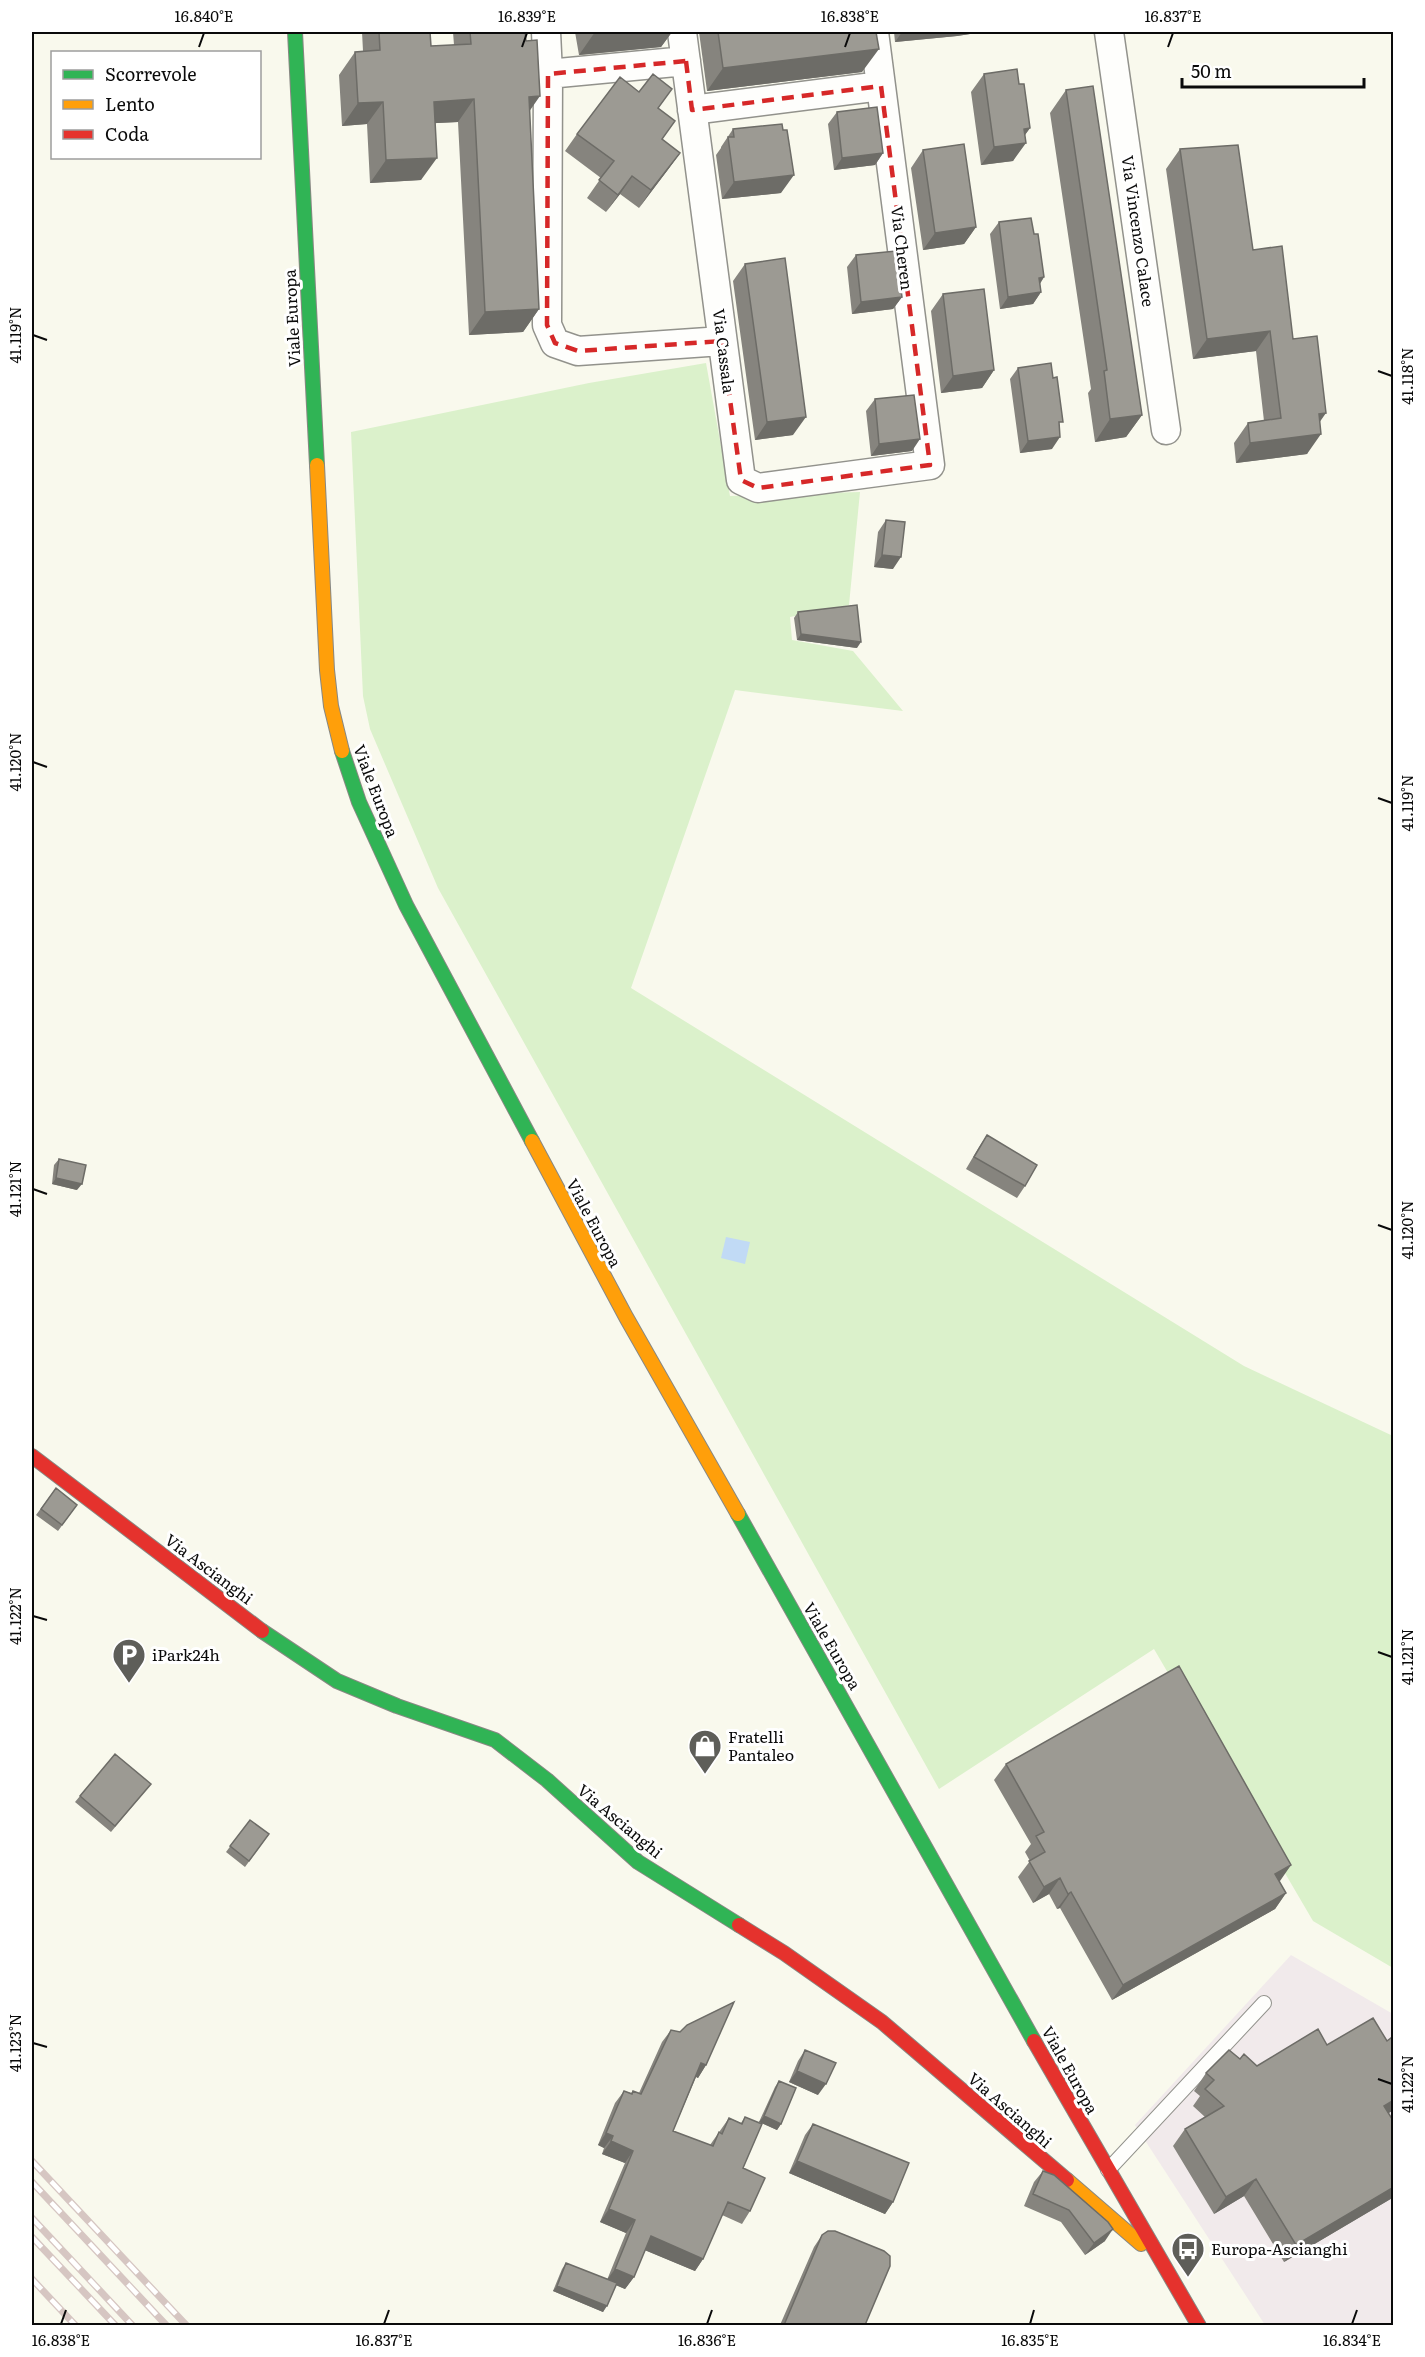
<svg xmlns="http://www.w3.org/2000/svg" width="1425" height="2357" viewBox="0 0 1425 2357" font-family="Literata,serif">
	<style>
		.industrial { fill: #f1eaeb }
		.green { fill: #dbf1cb }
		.water { fill: #c1daf5 }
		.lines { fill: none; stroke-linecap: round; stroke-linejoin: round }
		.lane-casing { stroke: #92928c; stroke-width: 16 }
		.street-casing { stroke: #92928c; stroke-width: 31 }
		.fast-casing { stroke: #888883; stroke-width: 16 }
		.slow-casing { stroke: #888883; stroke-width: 16 }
		.jam-casing { stroke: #888883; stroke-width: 16 }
		.lane { stroke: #fefefc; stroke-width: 14 }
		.street { stroke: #fefefc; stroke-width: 28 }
		.fast { stroke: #30b455; stroke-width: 14 }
		.slow { stroke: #ff9f0a; stroke-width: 14 }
		.jam { stroke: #e5322d; stroke-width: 14 }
		.rail-casing { stroke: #d6c6c2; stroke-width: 7 }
		.rail { stroke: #fff; stroke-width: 4.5; stroke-dasharray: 14; stroke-linecap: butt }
		.wall { fill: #86847e }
		.shaded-wall { fill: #6d6c67 }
		.building { fill: #9c9a93; stroke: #6d6c67; stroke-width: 1.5 }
		.marked { fill: none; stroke: #d62828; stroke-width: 4.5; stroke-dasharray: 12 8; stroke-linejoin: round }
		.ticks { fill: none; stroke: #0a0a0a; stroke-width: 2 }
		.labels { text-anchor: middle; stroke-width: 6; stroke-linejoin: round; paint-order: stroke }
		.street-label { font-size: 16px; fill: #0a0a0a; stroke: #fff }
		.poi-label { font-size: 16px; fill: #0a0a0a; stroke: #fff; text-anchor: start }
		.neatline { fill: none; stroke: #0a0a0a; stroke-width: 2 }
		.ticks-label { font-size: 15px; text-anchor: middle; fill: #0a0a0a }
	</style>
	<rect width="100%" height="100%" fill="#f9f9ed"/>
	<!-- industrial -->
	<path class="industrial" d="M 1291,1955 L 1393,2014 L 1393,2325 L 1265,2325 L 1135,2125 Z"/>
	<!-- green -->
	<path class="green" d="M 706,363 L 730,496 L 860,492 L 849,605 L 790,617 L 792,640 L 853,651 L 903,711 L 735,690 L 631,988 L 1244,1366 L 1393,1436 L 1393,1968 L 1313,1921 L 1154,1649 L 939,1789 L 438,888 L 370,729 L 363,696 L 351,432 L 589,383 Z"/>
	<!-- water -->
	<path class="water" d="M 726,1237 L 750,1242 L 745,1264 L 721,1258 Z"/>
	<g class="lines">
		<!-- lane casing -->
		<g class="lane-casing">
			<path id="lane" d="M 1108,2170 L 1264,2003"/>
		</g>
		<!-- street casing -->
		<g class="street-casing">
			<path id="street" d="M 546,32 L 548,74 L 547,325 L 555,343 L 578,351 L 722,341
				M 682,32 L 741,480 L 758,488 L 930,465 L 874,32
				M 1109,32 L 1166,430
				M 548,74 L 686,61
				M 692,110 L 881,86"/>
		</g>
		<!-- fast casing -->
		<g class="fast-casing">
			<path id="fast" d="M 295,32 L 317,465
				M 342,751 L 359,802 L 406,905 L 532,1141
				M 738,1514 L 1034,2041
				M 262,1631 L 337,1681 L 397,1706 L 495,1740 L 547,1780 L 638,1862 L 739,1925"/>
		</g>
		<!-- slow casing -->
		<g class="slow-casing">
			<path id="slow" d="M 317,465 L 327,670 L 331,706 L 342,751
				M 532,1141 L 626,1317 L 738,1514
				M 1067,2180 L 1141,2244"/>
		</g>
		<!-- jam casing -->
		<g class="jam-casing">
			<path id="jam" d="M 32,1456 L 262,1631
				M 739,1925 L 784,1953 L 882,2022 L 1067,2180
				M 1034,2041 L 1199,2326"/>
		</g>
		<!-- lane -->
		<use href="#lane" class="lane"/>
		<!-- street -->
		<use href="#street" class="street"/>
		<!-- fast -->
		<use href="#fast" class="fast"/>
		<!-- slow -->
		<use href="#slow" class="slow"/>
		<!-- jam -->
		<use href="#jam" class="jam"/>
		<!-- rail casing -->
		<g class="rail-casing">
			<path id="rail" d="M 32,2161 L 187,2326
				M 32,2182 L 167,2326
				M 32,2218 L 133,2326
				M 32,2237 L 116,2326
				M 32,2279 L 76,2326"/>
		</g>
		<!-- rail -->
		<use href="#rail" class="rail"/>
	</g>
	<!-- wall -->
	<path class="wall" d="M 362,32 L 430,32 L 431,46 L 454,45 L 453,32 L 525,32 L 539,309 L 523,332 L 469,335 L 458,122 L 435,123 L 421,180 L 370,183 L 367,124 L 342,126 L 339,75 L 355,52 L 363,51 Z
		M 575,32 L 672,32 L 661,47 L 579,55 Z
		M 699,32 L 876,32 L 862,72 L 707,91 Z
		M 894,32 L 983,32 L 957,36 L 895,42 Z
		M 984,74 L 1019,84 L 1030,128 L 1025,135 L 1013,161 L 981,165 L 971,92 Z
		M 1066,90 L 1142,415 L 1126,437 L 1095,442 L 1088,393 L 1091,389 L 1050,113 Z
		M 658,109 L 662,140 L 680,153 L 639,208 L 620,194 L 606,212 L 587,198 L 601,178 L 565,151 L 577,134 Z
		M 837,112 L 883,153 L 875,165 L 834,170 L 828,124 Z
		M 733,129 L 783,130 L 781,193 L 722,199 L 716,155 L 721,148 L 721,147 Z
		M 1180,149 L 1253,250 L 1293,339 L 1320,422 L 1307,454 L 1236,463 L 1234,443 L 1248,423 L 1264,421 L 1256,351 L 1193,359 L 1166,169 Z
		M 923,150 L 976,227 L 964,244 L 923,250 L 911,168 Z
		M 999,222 L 1034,234 L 1044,277 L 1040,284 L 1041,292 L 1033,304 L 1000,309 L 990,234 Z
		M 856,255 L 902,297 L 893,309 L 852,314 L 847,267 Z
		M 745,264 L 793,435 L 755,440 L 733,281 Z
		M 943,294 L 994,370 L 982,388 L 941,393 L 931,311 Z
		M 1018,368 L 1052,449 L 1020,453 L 1010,379 Z
		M 875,399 L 912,451 L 871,456 L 866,411 Z
		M 886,520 L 893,569 L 874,567 L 878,532 Z
		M 798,612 L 857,648 L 797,640 L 794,618 Z
		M 987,1135 L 1025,1186 L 1017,1198 L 966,1169 L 979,1147 Z
		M 59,1159 L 77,1190 L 52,1184 L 54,1165 Z
		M 56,1488 L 77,1505 L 58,1531 L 36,1515 Z
		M 1006,1764 L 1291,1865 L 1279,1881 L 1286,1893 L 1275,1909 L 1112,2000 L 1060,1908 L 1057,1909 L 1049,1894 L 1033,1903 L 1018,1877 L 1030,1861 L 1025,1852 L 1031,1844 L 994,1780 Z
		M 151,1784 L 111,1832 L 75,1802 L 80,1796 Z
		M 250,1820 L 269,1834 L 245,1867 L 226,1852 Z
		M 671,2030 L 706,2065 L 698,2078 L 696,2077 L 673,2131 L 710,2145 L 729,2118 L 741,2123 L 745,2117 L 743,2168 L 750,2211 L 742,2224 L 722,2215 L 703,2259 L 695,2271 L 645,2250 L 634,2277 L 625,2289 L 616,2285 L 603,2312 L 553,2291 L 562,2269 L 566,2263 L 607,2280 L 626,2233 L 600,2222 L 625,2163 L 602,2154 L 604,2148 L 598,2145 L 615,2103 L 624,2091 L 631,2093 L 633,2091 L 639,2093 L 662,2042 Z
		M 1327,2045 L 1394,2110 L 1388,2113 L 1394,2122 L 1394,2197 L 1284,2262 L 1244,2196 L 1214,2214 L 1173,2146 L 1185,2129 L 1205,2117 L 1193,2106 L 1200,2096 L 1194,2091 L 1206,2073 L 1240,2059 L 1257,2066 Z
		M 805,2050 L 818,2095 L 789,2082 L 798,2061 Z
		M 779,2081 L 781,2124 L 777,2130 L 759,2122 L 775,2087 Z
		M 813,2124 L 893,2202 L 885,2214 L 789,2173 L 805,2135 Z
		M 1043,2171 L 1105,2241 L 1085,2255 L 1061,2222 L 1024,2206 L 1034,2182 Z
		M 822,2235 L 865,2325 L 780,2325 L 814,2247 Z"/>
	<!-- shaded-wall -->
	<path class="shaded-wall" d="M 595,32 L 672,32 L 661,47 L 579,55 Z
		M 902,32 L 983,32 L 957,36 L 895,42 Z
		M 879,49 L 862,72 L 707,91 L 723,68 Z
		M 540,96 L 524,119 L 529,97 Z
		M 474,99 L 458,122 L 418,124 L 434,102 Z
		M 383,102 L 367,124 L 342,126 L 358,103 Z
		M 1030,128 L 1018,144 L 1026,143 L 1013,161 L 981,165 L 994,147 L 1024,129 Z
		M 680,153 L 667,171 L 639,208 L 651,190 Z
		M 883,153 L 875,165 L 834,170 L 842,158 Z
		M 437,158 L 421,180 L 370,183 L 386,160 Z
		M 794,175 L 781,193 L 722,199 L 734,182 Z
		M 632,176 L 620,194 L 606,212 L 618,195 Z
		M 976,227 L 964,244 L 923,250 L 935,233 Z
		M 1044,277 L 1036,289 L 1039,278 Z
		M 1041,292 L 1033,304 L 1000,309 L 1008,297 Z
		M 902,297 L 893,309 L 852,314 L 861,302 Z
		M 539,309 L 523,332 L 469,335 L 485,312 Z
		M 1270,331 L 1256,351 L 1193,359 L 1207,339 Z
		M 994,370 L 982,388 L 941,393 L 953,376 Z
		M 1326,413 L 1312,433 L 1319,414 Z
		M 1142,415 L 1126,437 L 1095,442 L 1110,419 Z
		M 806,417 L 793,435 L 755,440 L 767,422 Z
		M 1321,434 L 1307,454 L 1236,463 L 1250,443 Z
		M 1060,437 L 1052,449 L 1020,453 L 1028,441 Z
		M 920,439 L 912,451 L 871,456 L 879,444 Z
		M 882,555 L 901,557 L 893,569 L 874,567 Z
		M 801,634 L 861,642 L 857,648 L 797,640 Z
		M 56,1178 L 82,1184 L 77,1190 L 52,1184 Z
		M 1291,1865 L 1280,1881 L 1264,1890 L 1275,1874 Z
		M 1060,1878 L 1049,1894 L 1033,1903 L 1044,1887 Z
		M 1071,1892 L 1060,1908 L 1057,1909 L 1068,1894 Z
		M 1286,1893 L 1275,1909 L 1112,2000 L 1123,1985 Z
		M 701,2063 L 706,2065 L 698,2078 L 693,2075 Z
		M 797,2071 L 826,2084 L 818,2095 L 789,2082 Z
		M 1394,2100 L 1394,2110 L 1372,2123 L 1384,2106 Z
		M 764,2116 L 781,2124 L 777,2130 L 759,2122 Z
		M 606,2133 L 613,2136 L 604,2148 L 598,2145 Z
		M 611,2141 L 633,2151 L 625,2163 L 602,2154 Z
		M 797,2161 L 893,2202 L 885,2214 L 789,2173 Z
		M 1256,2179 L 1244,2196 L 1214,2214 L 1226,2197 Z
		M 1394,2187 L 1394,2197 L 1284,2262 L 1296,2245 Z
		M 609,2209 L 635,2220 L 626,2233 L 600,2222 Z
		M 1113,2229 L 1105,2241 L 1085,2255 L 1094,2243 Z
		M 651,2236 L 703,2259 L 695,2271 L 642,2249 Z
		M 615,2269 L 634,2277 L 625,2289 L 606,2281 Z
		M 557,2286 L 607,2306 L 603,2312 L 553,2291 Z"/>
	<!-- building -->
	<path class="building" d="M 379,32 L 430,32 L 431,46 L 471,44 L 470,32 L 525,32 L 526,41 L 537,40 L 540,96 L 529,97 L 539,309 L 485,312 L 474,99 L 434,102 L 437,158 L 386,160 L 383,102 L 358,103 L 355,52 L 380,50 Z
		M 718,32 L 876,32 L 879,49 L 723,68 Z
		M 1017,69 L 1019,84 L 1024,84 L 1030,128 L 1024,129 L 1026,143 L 994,147 L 984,74 Z
		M 653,74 L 672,89 L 658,108 L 675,121 L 662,139 L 680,153 L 651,190 L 632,176 L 618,195 L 599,180 L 614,161 L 577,134 L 620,77 L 639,92 Z
		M 1093,86 L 1142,415 L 1110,419 L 1104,371 L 1107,370 L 1066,90 Z
		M 877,107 L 883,153 L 842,158 L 837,112 Z
		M 782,124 L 783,130 L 787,130 L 794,175 L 734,182 L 728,137 L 734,137 L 733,129 Z
		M 964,144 L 976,227 L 935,233 L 923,150 Z
		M 1238,145 L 1253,250 L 1282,246 L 1293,339 L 1317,336 L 1326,413 L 1319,414 L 1321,434 L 1250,443 L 1248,423 L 1281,418 L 1270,331 L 1207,339 L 1180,149 Z
		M 1031,218 L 1034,234 L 1038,234 L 1044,277 L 1039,278 L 1041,292 L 1008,297 L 999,222 Z
		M 896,251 L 902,297 L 861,302 L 856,255 Z
		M 785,258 L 806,417 L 767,422 L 745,264 Z
		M 984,289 L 994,370 L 953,376 L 943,294 Z
		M 1051,363 L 1053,378 L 1057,377 L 1063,422 L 1059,422 L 1060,437 L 1028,441 L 1018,368 Z
		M 914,395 L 920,439 L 879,444 L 875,399 Z
		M 886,520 L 905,522 L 901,557 L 882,555 Z
		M 857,605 L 861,642 L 801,634 L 798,612 Z
		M 987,1135 L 1037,1165 L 1025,1186 L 974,1157 Z
		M 59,1159 L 86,1165 L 82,1184 L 56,1178 Z
		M 56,1488 L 77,1505 L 62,1525 L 41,1509 Z
		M 1179,1666 L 1291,1865 L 1275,1874 L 1286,1893 L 1123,1985 L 1071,1892 L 1068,1894 L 1060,1878 L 1044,1887 L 1029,1861 L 1045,1852 L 1036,1836 L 1044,1832 L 1006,1764 Z
		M 115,1754 L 151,1784 L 115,1826 L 80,1796 Z
		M 250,1820 L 269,1834 L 249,1861 L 230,1846 Z
		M 734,2002 L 706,2065 L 701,2063 L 673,2131 L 713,2146 L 719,2132 L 722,2134 L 729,2118 L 742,2124 L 745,2117 L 762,2124 L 743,2168 L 765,2178 L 750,2211 L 728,2202 L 703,2259 L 651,2236 L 634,2277 L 615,2269 L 635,2220 L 609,2209 L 633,2151 L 611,2141 L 613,2136 L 606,2133 L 624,2091 L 632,2094 L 633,2091 L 641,2094 L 671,2030 L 680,2032 L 687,2025 Z
		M 1373,2018 L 1387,2041 L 1391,2038 L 1394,2040 L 1394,2100 L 1384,2106 L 1394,2122 L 1394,2187 L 1296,2245 L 1256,2179 L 1226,2197 L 1185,2129 L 1224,2106 L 1205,2089 L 1214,2080 L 1206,2073 L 1229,2050 L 1240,2059 L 1244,2054 L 1257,2066 L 1318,2029 L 1327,2045 Z
		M 805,2050 L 836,2063 L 826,2084 L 797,2071 Z
		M 779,2081 L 796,2088 L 781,2124 L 764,2116 Z
		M 813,2124 L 909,2163 L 893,2202 L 797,2161 Z
		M 1043,2171 L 1054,2175 L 1108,2222 L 1113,2229 L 1094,2243 L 1069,2210 L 1033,2194 Z
		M 828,2231 L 835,2231 L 884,2251 L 890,2256 L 890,2266 L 865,2325 L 784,2325 L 822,2235 Z
		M 566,2263 L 617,2283 L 607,2306 L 557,2286 Z"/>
	<!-- marked area -->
	<path class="marked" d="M 686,61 L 692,110 L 881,86 L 930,465 L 758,488 L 741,480 L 722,341 L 578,351 L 555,343 L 547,325 L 548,74 Z"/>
	<!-- ticks -->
	<path class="ticks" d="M 199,47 L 204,33M 522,47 L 527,33M 845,47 L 850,33M 1168,47 L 1173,33M 33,335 L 47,340M 1378,371 L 1392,376M 33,762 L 47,767M 1378,798 L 1392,803M 33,1189 L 47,1194M 1378,1225 L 1392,1230M 33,1616 L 47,1620M 1378,1652 L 1392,1657M 33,2043 L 47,2047M 1378,2079 L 1392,2084M 61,2324 L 66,2310M 384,2324 L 389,2310M 707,2324 L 712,2310M 1030,2324 L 1034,2310M 1352,2324 L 1357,2310"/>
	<!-- icons -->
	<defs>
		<g id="parking-pin" transform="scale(1.725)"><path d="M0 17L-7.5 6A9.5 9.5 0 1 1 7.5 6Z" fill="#5e5e59" stroke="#fff"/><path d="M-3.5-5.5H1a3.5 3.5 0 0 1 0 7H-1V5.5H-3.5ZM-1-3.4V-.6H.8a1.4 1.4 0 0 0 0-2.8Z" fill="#fff"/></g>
		<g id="shop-pin" transform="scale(1.725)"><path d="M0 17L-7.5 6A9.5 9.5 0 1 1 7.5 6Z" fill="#5e5e59" stroke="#fff"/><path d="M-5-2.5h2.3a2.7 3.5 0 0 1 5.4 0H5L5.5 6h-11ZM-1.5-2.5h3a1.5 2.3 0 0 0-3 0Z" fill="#fff"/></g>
		<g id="bus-pin" transform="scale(1.725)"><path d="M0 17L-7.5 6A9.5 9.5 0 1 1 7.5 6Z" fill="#5e5e59" stroke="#fff"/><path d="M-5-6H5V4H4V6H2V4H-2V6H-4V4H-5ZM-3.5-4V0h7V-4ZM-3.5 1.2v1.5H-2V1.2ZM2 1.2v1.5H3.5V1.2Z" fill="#fff"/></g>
	</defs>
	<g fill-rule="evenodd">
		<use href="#parking-pin" x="129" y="1655"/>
		<use href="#shop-pin" x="705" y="1746"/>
		<use href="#bus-pin" x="1188" y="2249"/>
	</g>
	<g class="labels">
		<!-- street labels -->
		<g class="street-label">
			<text transform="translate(1138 231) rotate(82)" y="6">Via Vincenzo Calace</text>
			<text transform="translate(902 248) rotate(83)" y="6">Via Cheren</text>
			<text transform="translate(292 318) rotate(-93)" y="6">Viale Europa</text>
			<text transform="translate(724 351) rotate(83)" y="6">Via Cassala</text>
			<text transform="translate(376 791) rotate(69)" y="6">Viale Europa</text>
			<text transform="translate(594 1223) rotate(62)" y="6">Viale Europa</text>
			<text transform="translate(209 1569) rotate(37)" y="6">Via Ascianghi</text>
			<text transform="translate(832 1646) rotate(60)" y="6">Viale Europa</text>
			<text transform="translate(620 1821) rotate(40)" y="6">Via Ascianghi</text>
			<text transform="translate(1070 2070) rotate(61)" y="6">Viale Europa</text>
			<text transform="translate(1010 2110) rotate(41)" y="6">Via Ascianghi</text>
		</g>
		<!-- poi labels -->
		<g class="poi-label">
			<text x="152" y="1661">iPark24h</text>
			<text x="728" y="1743">Fratelli<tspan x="728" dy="18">Pantaleo</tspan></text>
			<text x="1211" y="2255">Europa-Ascianghi</text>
		</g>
	</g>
	<!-- border -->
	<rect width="1425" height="2357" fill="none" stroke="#ffffff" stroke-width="66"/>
	<!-- legend -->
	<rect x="51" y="51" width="210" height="108" fill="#ffffff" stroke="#9d9d9d" stroke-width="1.5"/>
	<rect x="63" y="70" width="30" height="9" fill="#30b455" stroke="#9d9d9d" stroke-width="1.5"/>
	<text x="105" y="81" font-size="18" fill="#0a0a0a">Scorrevole</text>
	<rect x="63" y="100" width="30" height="9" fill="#ff9f0a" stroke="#9d9d9d" stroke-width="1.5"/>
	<text x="105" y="111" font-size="18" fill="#0a0a0a">Lento</text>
	<rect x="63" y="130" width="30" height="9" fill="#e5322d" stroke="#9d9d9d" stroke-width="1.5"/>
	<text x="105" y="141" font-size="18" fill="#0a0a0a">Coda</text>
	<!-- scale -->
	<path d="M1182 78v9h182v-9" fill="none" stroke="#0a0a0a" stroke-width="3"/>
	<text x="1191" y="78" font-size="18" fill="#0a0a0a" stroke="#ffffff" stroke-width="4.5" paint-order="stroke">50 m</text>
	<rect x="33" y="33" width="1359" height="2291" class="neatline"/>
	<g class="ticks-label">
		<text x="204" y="22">16.840°E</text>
		<text x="527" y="22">16.839°E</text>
		<text x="850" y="22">16.838°E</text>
		<text x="1173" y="22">16.837°E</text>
		<text transform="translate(16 335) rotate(-90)" y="5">41.119°N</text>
		<text transform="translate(1408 376) rotate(-90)" y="5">41.118°N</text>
		<text transform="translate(16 762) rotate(-90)" y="5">41.120°N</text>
		<text transform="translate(1408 803) rotate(-90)" y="5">41.119°N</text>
		<text transform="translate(16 1189) rotate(-90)" y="5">41.121°N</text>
		<text transform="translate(1408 1230) rotate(-90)" y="5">41.120°N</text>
		<text transform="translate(16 1616) rotate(-90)" y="5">41.122°N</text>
		<text transform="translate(1408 1657) rotate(-90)" y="5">41.121°N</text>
		<text transform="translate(16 2043) rotate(-90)" y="5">41.123°N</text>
		<text transform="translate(1408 2084) rotate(-90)" y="5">41.122°N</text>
		<text x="61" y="2346">16.838°E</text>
		<text x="384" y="2346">16.837°E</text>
		<text x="707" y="2346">16.836°E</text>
		<text x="1030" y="2346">16.835°E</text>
		<text x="1352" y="2346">16.834°E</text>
	</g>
</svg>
